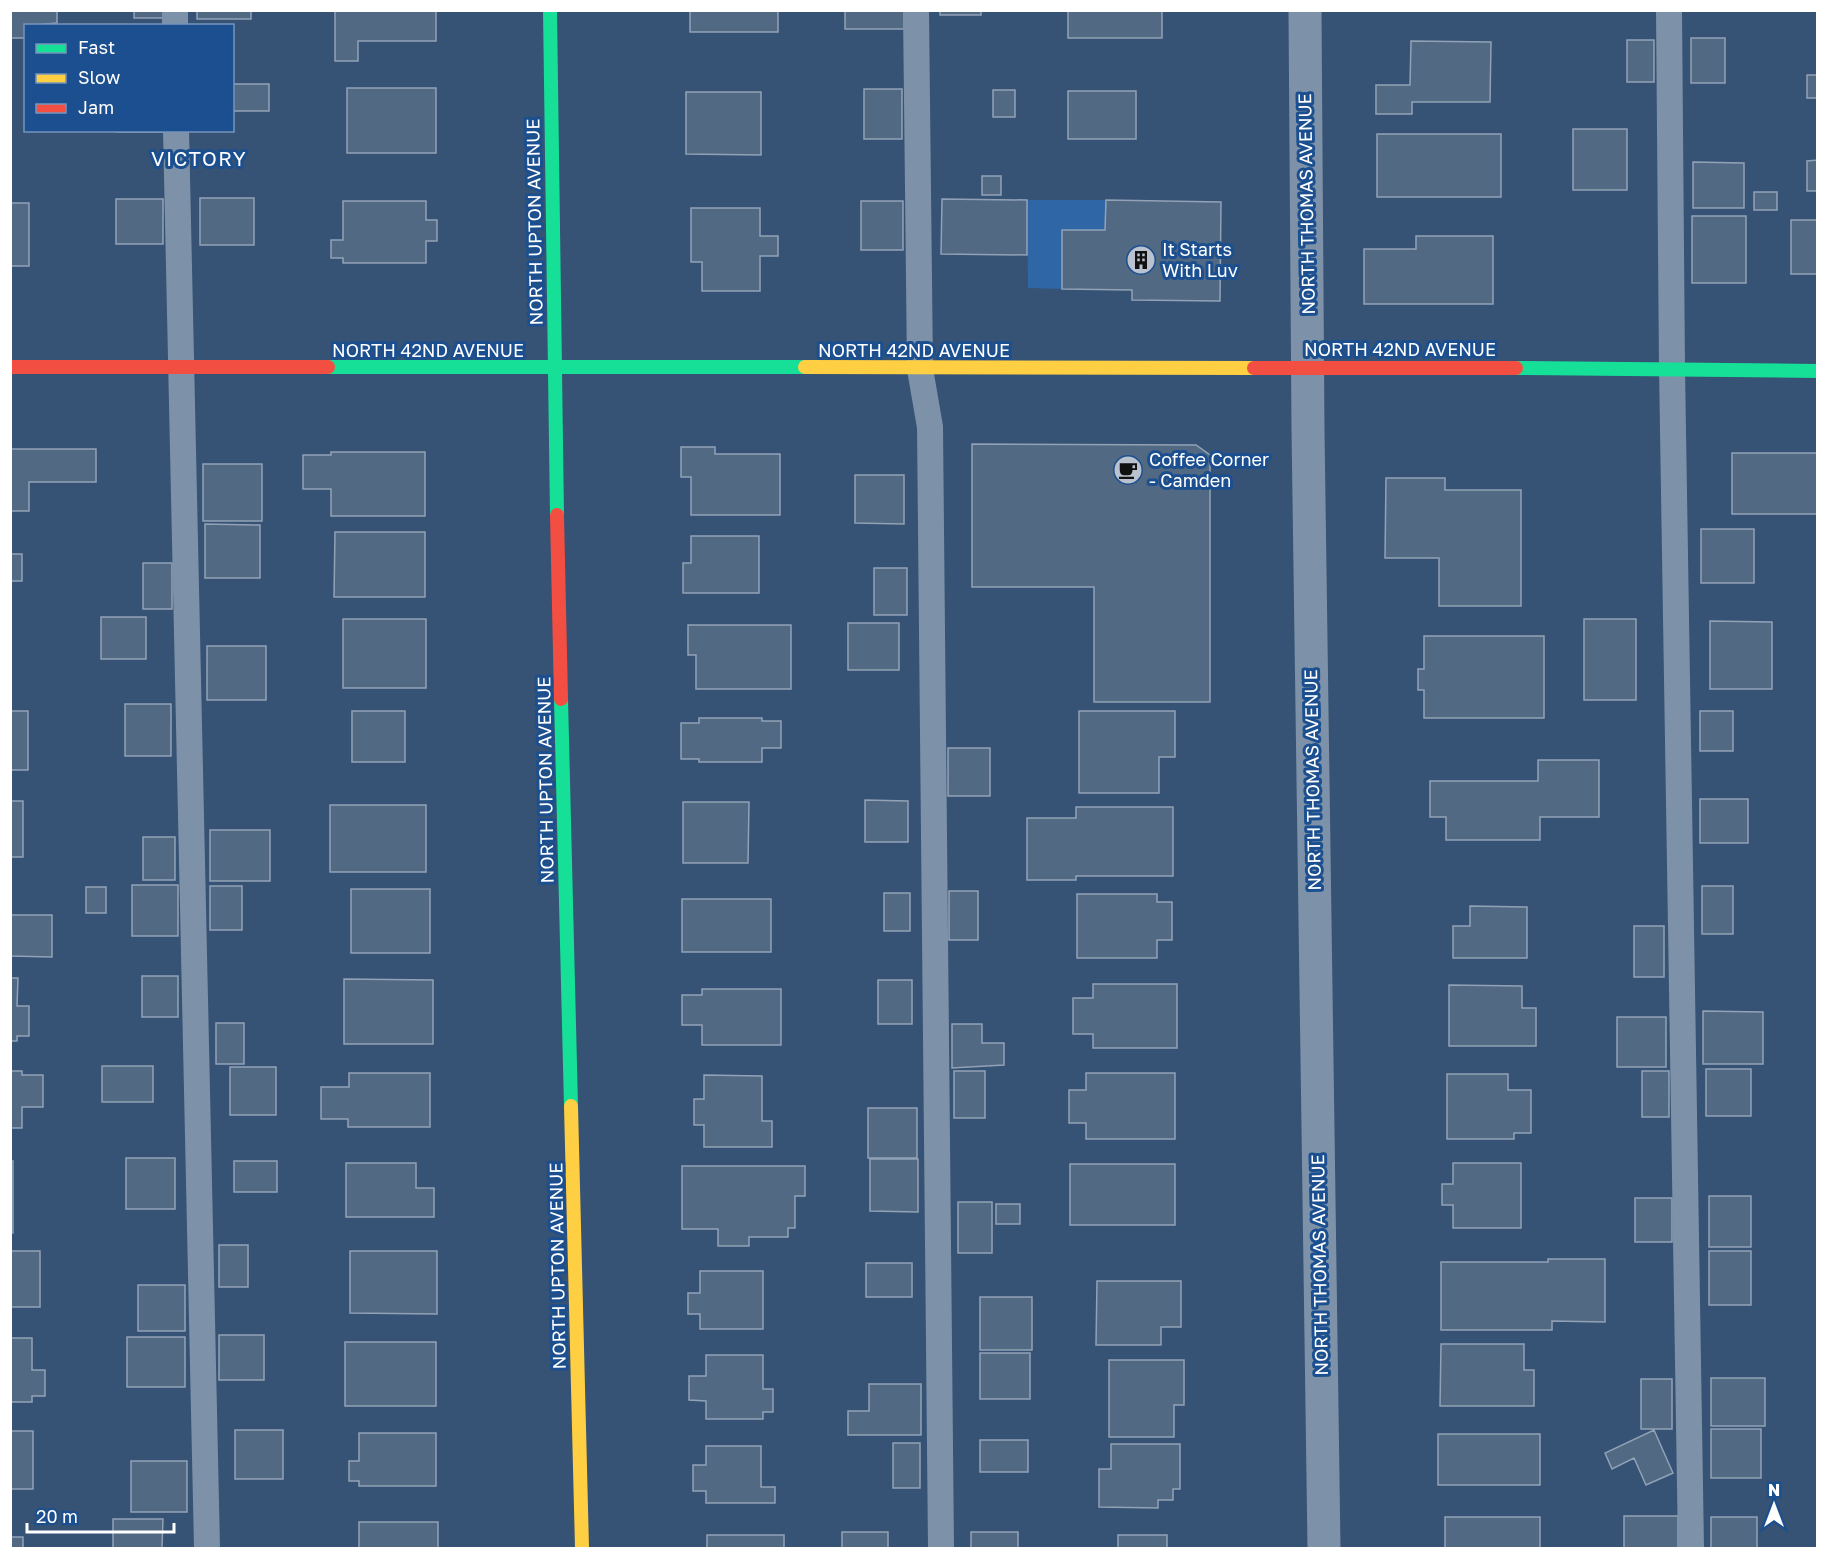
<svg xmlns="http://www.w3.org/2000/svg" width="1828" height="1559" viewBox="0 0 1828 1559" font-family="'Golos Text',sans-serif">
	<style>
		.green { fill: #2f66a5 }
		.building { fill: #526984; stroke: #92a2b6; stroke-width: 1.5 }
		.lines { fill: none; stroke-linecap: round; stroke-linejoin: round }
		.lane { stroke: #7d92a8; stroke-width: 26 }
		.street { stroke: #7d92a8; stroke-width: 33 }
		.fast { stroke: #16e098; stroke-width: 14 }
		.slow { stroke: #ffcf43; stroke-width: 14 }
		.jam { stroke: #f24e42; stroke-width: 14 }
		.labels { text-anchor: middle; stroke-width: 6; stroke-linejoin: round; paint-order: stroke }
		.street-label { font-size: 18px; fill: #fff; stroke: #1b4f8f }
		.poi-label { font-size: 18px; fill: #fff; stroke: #1b4f8f; text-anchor: start }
		.neighbourhood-label { font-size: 20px; letter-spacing: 1.5px; fill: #fff; stroke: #1b4f8f }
	</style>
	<rect width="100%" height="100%" fill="#365274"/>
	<!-- green -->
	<path class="green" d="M 1027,200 L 1106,200 L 1105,230 L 1062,230 L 1062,289 L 1028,288 Z"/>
	<!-- building -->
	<path class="building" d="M 10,10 L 57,10 L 57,23 L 26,26 L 26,38 L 10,38 Z
		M 134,10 L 163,10 L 163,18 L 134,18 Z
		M 197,10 L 251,10 L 251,19 L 197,19 Z
		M 335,10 L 436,10 L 436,41 L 358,41 L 358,61 L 335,61 Z
		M 690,10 L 778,10 L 778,32 L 690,32 Z
		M 845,10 L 904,10 L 904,29 L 845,29 Z
		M 940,10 L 981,10 L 981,15 L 940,15 Z
		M 1068,10 L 1162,10 L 1162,38 L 1068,38 Z
		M 1691,38 L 1725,38 L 1725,83 L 1691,83 Z
		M 1627,40 L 1654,40 L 1654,82 L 1627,82 Z
		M 1411,41 L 1491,42 L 1490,102 L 1412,102 L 1412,114 L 1376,114 L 1376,85 L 1410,85 Z
		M 1807,75 L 1818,75 L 1818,98 L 1807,98 Z
		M 232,84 L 269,84 L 269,111 L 232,111 Z
		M 347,88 L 436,88 L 436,153 L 347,153 Z
		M 864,89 L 902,89 L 902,139 L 864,139 Z
		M 993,90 L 1015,90 L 1015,117 L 993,117 Z
		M 1068,91 L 1136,91 L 1136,139 L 1068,139 Z
		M 686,92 L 761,92 L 761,155 L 686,154 Z
		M 1573,129 L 1627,129 L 1627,190 L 1573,190 Z
		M 117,130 L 164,130 L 164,132 L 117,132 Z
		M 1377,134 L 1501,134 L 1501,197 L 1377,197 Z
		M 1818,160 L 1818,191 L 1807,191 L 1807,161 Z
		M 1693,162 L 1744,163 L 1744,208 L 1693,208 Z
		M 982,176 L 1001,176 L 1001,195 L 982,195 Z
		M 1754,192 L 1777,192 L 1777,210 L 1754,210 Z
		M 200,198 L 254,198 L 254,245 L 200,245 Z
		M 116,199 L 163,199 L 163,244 L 116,244 Z
		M 942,199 L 1027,200 L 1027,255 L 941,254 Z
		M 1106,200 L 1221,202 L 1220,301 L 1132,300 L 1132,290 L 1062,289 L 1062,230 L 1105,230 Z
		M 343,201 L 426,201 L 426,220 L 437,220 L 437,241 L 426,241 L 426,263 L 343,263 L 343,258 L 331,258 L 331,240 L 343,240 Z
		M 861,201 L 903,201 L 903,250 L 861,250 Z
		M 10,203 L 29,203 L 29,266 L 10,266 Z
		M 691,208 L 760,208 L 760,236 L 778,236 L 778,256 L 760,256 L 760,291 L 702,291 L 702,262 L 691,262 Z
		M 1692,216 L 1746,216 L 1746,283 L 1692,283 Z
		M 1791,220 L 1818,220 L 1818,274 L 1791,274 Z
		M 1416,236 L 1493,236 L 1493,304 L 1364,304 L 1364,249 L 1416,249 Z
		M 972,444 L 1196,445 L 1210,455 L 1210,702 L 1094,702 L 1094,587 L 972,587 Z
		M 681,447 L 715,447 L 715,454 L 780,454 L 780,515 L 691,515 L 691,477 L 681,477 Z
		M 10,449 L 96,449 L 96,482 L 29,482 L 29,511 L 10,511 Z
		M 331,452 L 425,452 L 425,516 L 331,516 L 331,489 L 303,489 L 303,455 L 331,455 Z
		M 1732,453 L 1818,453 L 1818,514 L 1732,514 Z
		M 203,464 L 262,464 L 262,521 L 203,521 Z
		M 855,475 L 904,475 L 904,524 L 855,523 Z
		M 1386,478 L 1445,478 L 1445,490 L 1521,490 L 1521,606 L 1439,606 L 1439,558 L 1385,558 Z
		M 205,524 L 260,525 L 260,578 L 205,578 Z
		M 1701,529 L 1754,529 L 1754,583 L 1701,583 Z
		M 335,532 L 425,532 L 425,597 L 334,597 Z
		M 691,536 L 759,536 L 759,593 L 683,593 L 683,563 L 691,563 Z
		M 10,554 L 22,554 L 22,581 L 10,581 Z
		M 143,563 L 172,563 L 172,609 L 143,609 Z
		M 874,568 L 907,568 L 907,615 L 874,615 Z
		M 101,617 L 146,617 L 146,659 L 101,659 Z
		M 343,619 L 426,619 L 426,688 L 343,688 Z
		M 1584,619 L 1636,619 L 1636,700 L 1584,700 Z
		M 1710,621 L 1772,622 L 1772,689 L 1710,689 Z
		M 848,623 L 899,623 L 899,670 L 848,670 Z
		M 688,625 L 791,625 L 791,689 L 696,689 L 696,655 L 688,655 Z
		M 1424,636 L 1544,636 L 1544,718 L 1424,718 L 1424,690 L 1418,690 L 1418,669 L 1424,669 Z
		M 207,646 L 266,646 L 266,700 L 207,700 Z
		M 125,704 L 171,704 L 171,756 L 125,756 Z
		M 10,711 L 28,711 L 28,770 L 10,770 Z
		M 352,711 L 405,711 L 405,762 L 352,762 Z
		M 1079,711 L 1175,711 L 1175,757 L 1159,757 L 1159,793 L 1079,793 Z
		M 1700,711 L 1733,711 L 1733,751 L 1700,751 Z
		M 699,718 L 762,718 L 762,721 L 781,721 L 781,748 L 762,748 L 762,762 L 699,762 L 699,759 L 681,759 L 681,723 L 699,723 Z
		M 948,748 L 990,748 L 990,796 L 948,796 Z
		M 1538,760 L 1599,760 L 1599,817 L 1540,817 L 1540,840 L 1446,840 L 1446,817 L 1430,817 L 1430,781 L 1538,781 Z
		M 1700,799 L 1748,799 L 1748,843 L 1700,843 Z
		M 865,800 L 908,801 L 908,842 L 865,842 Z
		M 10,801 L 23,801 L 23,857 L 10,857 Z
		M 683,802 L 749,802 L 748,863 L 683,863 Z
		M 330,805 L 426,805 L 426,872 L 330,872 Z
		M 1076,807 L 1173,807 L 1173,876 L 1076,876 L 1076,880 L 1027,880 L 1027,818 L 1076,818 Z
		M 210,830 L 270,830 L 270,881 L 210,881 Z
		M 143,837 L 175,837 L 175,880 L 143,880 Z
		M 132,885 L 178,885 L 178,936 L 132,936 Z
		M 210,886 L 242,886 L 242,930 L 210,930 Z
		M 1702,886 L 1733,886 L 1733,934 L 1702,934 Z
		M 86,887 L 106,887 L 106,913 L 86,913 Z
		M 351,889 L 430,889 L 430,953 L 351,953 Z
		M 949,891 L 978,891 L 978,940 L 949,940 Z
		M 884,893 L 910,893 L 910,931 L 884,931 Z
		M 1077,894 L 1157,894 L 1157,902 L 1172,902 L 1172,940 L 1157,940 L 1157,958 L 1077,958 Z
		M 682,899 L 771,899 L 771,952 L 682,952 Z
		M 1470,906 L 1527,907 L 1527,958 L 1453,958 L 1453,926 L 1470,926 Z
		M 10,915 L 52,915 L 52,957 L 10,956 Z
		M 1634,926 L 1664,926 L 1664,977 L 1634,977 Z
		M 142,976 L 178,976 L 178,1017 L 142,1017 Z
		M 10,978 L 18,978 L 17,1006 L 29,1006 L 29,1036 L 17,1036 L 17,1041 L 10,1041 Z
		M 344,979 L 433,980 L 433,1044 L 344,1044 Z
		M 878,980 L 912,980 L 912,1024 L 878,1024 Z
		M 1093,984 L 1177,984 L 1177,1048 L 1093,1048 L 1093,1034 L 1073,1034 L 1073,998 L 1093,998 Z
		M 1449,985 L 1522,986 L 1522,1008 L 1536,1008 L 1536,1046 L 1449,1046 Z
		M 702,989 L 781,989 L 781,1045 L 702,1045 L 702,1025 L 682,1025 L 682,995 L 702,995 Z
		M 1703,1011 L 1763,1012 L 1763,1064 L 1703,1064 Z
		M 1617,1017 L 1666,1017 L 1666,1067 L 1617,1067 Z
		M 216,1023 L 244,1023 L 244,1064 L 216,1064 Z
		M 952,1024 L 982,1024 L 982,1043 L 1004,1043 L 1004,1065 L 952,1068 Z
		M 102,1066 L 153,1066 L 153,1102 L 102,1102 Z
		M 230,1067 L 276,1067 L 276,1115 L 230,1115 Z
		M 1706,1069 L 1751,1069 L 1751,1116 L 1706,1116 Z
		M 10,1071 L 22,1071 L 22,1075 L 43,1075 L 43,1107 L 22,1107 L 22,1128 L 10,1128 Z
		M 954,1071 L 985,1071 L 985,1118 L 954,1118 Z
		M 1642,1071 L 1669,1071 L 1669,1117 L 1642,1117 Z
		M 349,1073 L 430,1073 L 430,1127 L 348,1127 L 348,1119 L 321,1119 L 321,1087 L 349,1087 Z
		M 1086,1073 L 1175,1073 L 1175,1139 L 1086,1139 L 1086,1123 L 1069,1123 L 1069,1090 L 1086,1090 Z
		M 1447,1074 L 1508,1074 L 1508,1090 L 1531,1090 L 1531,1133 L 1514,1133 L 1514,1139 L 1447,1139 Z
		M 704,1075 L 762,1076 L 762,1121 L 772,1121 L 772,1147 L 704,1147 L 704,1125 L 694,1125 L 694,1099 L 704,1099 Z
		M 868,1108 L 917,1108 L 917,1158 L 868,1158 Z
		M 126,1158 L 175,1158 L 175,1209 L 126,1209 Z
		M 870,1159 L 918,1159 L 918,1212 L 870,1211 Z
		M 10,1161 L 13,1161 L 13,1233 L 10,1233 Z
		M 234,1161 L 277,1161 L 277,1192 L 234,1192 Z
		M 346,1163 L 416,1163 L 416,1188 L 434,1188 L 434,1217 L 346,1217 Z
		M 1453,1163 L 1521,1163 L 1521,1228 L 1453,1228 L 1453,1205 L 1442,1205 L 1442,1184 L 1453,1184 Z
		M 1070,1164 L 1175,1164 L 1175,1225 L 1070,1225 Z
		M 682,1166 L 805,1166 L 805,1196 L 795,1196 L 795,1228 L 788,1228 L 788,1237 L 749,1237 L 749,1246 L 718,1246 L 718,1229 L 682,1229 Z
		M 1709,1196 L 1751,1196 L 1751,1247 L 1709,1247 Z
		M 1635,1198 L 1672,1198 L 1672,1242 L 1635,1242 Z
		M 958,1202 L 992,1202 L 992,1253 L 958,1253 Z
		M 996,1204 L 1020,1204 L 1020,1224 L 996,1224 Z
		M 219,1245 L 248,1245 L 248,1287 L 219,1287 Z
		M 10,1251 L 40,1251 L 40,1307 L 10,1307 Z
		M 350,1251 L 437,1251 L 437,1314 L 350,1313 Z
		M 1709,1251 L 1751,1251 L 1751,1305 L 1709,1305 Z
		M 1548,1259 L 1605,1259 L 1605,1322 L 1552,1321 L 1552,1330 L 1441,1330 L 1441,1262 L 1548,1262 Z
		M 866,1263 L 912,1263 L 912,1297 L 866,1297 Z
		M 700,1271 L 763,1271 L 763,1329 L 700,1329 L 700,1314 L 688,1314 L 688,1293 L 700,1293 Z
		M 1097,1281 L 1181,1281 L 1181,1327 L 1161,1327 L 1161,1345 L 1096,1345 Z
		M 138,1285 L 185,1285 L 185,1331 L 138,1331 Z
		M 980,1297 L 1032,1297 L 1032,1350 L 980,1350 Z
		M 219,1335 L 264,1335 L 264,1380 L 219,1380 Z
		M 127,1337 L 185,1337 L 185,1387 L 127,1387 Z
		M 10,1338 L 32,1338 L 32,1370 L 45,1370 L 45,1396 L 32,1396 L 32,1402 L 10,1402 Z
		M 345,1342 L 436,1342 L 436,1406 L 345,1406 Z
		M 1441,1344 L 1524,1344 L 1524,1370 L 1534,1370 L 1534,1406 L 1440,1406 Z
		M 980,1353 L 1030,1353 L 1030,1399 L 980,1399 Z
		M 706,1355 L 763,1355 L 763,1389 L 773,1389 L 773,1412 L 763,1412 L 763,1419 L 706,1419 L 706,1401 L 689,1400 L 689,1376 L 706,1376 Z
		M 1109,1360 L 1184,1360 L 1184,1405 L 1174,1405 L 1174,1437 L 1109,1437 Z
		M 1711,1378 L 1765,1378 L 1765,1426 L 1711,1426 Z
		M 1641,1379 L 1672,1379 L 1672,1429 L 1641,1429 Z
		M 869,1384 L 921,1384 L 921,1435 L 848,1435 L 848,1411 L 869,1411 Z
		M 1711,1429 L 1761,1429 L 1761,1478 L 1711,1478 Z
		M 235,1430 L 283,1430 L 283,1479 L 235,1479 Z
		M 1654,1430 L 1673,1473 L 1646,1485 L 1634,1458 L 1612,1469 L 1605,1453 Z
		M 10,1431 L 33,1431 L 33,1489 L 10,1489 Z
		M 359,1433 L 436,1433 L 436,1486 L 359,1486 L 359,1481 L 349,1481 L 349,1461 L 359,1461 Z
		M 1438,1434 L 1540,1434 L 1540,1485 L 1438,1485 Z
		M 980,1440 L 1028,1440 L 1028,1472 L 980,1472 Z
		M 893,1443 L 920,1443 L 920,1488 L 893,1488 Z
		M 1111,1444 L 1180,1444 L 1180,1489 L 1173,1489 L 1173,1500 L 1158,1500 L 1158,1508 L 1099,1507 L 1099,1469 L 1111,1469 Z
		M 706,1446 L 761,1446 L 761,1487 L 775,1487 L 775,1503 L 706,1503 L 706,1491 L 693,1491 L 693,1465 L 706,1465 Z
		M 131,1461 L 187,1461 L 187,1512 L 131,1512 Z
		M 1624,1516 L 1678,1516 L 1678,1548 L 1624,1548 Z
		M 1445,1517 L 1540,1517 L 1540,1548 L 1445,1548 Z
		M 1711,1517 L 1757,1517 L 1757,1548 L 1711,1548 Z
		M 113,1519 L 163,1519 L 162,1548 L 113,1548 Z
		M 359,1522 L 438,1522 L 438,1548 L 359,1548 Z
		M 842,1532 L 888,1532 L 888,1548 L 842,1548 Z
		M 971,1532 L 1018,1532 L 1018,1548 L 971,1548 Z
		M 707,1535 L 784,1535 L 784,1548 L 707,1548 Z
		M 1118,1535 L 1167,1535 L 1167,1548 L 1118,1548 Z
		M 10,1537 L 23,1537 L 23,1548 L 10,1548 Z"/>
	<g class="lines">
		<!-- lane -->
		<path class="lane" d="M 175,10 L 175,26
			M 916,10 L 920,369 L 930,427 L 941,1548
			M 1669,10 L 1672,368 L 1691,1548
			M 176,130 L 207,1548"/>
		<!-- street -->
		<path class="street" d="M 1305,10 L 1308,430 L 1324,1548"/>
		<!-- fast -->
		<path class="fast" d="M 550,10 L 557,515
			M 328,367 L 805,367
			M 1516,368 L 1818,371
			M 561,699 L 571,1106"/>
		<!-- slow -->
		<path class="slow" d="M 805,367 L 1254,368
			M 571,1106 L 582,1548"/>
		<!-- jam -->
		<path class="jam" d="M 10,367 L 328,367
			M 1254,368 L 1516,368
			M 557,515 L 561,699"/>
	</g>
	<!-- icons -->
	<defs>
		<g id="building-disc" transform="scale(1.5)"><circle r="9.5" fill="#b9c2ce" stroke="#1b4f8f"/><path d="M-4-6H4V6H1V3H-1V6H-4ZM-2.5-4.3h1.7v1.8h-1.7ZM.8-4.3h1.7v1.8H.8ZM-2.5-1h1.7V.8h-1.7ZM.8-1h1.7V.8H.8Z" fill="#111"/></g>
		<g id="cafe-disc" transform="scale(1.5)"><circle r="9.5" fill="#b9c2ce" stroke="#1b4f8f"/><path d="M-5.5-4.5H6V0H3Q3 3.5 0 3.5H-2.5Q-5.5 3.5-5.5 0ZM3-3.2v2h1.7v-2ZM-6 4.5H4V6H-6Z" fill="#111"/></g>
	</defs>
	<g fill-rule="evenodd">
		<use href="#building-disc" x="1141" y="260"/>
		<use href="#cafe-disc" x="1128" y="470"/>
	</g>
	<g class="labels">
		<!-- street labels -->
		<g class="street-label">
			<text transform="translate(1307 204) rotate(-91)" y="6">NORTH THOMAS AVENUE</text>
			<text transform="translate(535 222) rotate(-91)" y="6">NORTH UPTON AVENUE</text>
			<text x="1400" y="356">NORTH 42ND AVENUE</text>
			<text x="428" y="357">NORTH 42ND AVENUE</text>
			<text x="914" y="357">NORTH 42ND AVENUE</text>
			<text transform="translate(546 780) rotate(-91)" y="6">NORTH UPTON AVENUE</text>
			<text transform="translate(1313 780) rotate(-91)" y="6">NORTH THOMAS AVENUE</text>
			<text transform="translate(1320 1265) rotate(-91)" y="6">NORTH THOMAS AVENUE</text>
			<text transform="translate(558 1266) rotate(-91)" y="6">NORTH UPTON AVENUE</text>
		</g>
		<!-- poi labels -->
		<g class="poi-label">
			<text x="1162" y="256">It Starts<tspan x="1162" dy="21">With Luv</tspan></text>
			<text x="1149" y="466">Coffee Corner<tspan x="1149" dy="21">- Camden</tspan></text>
		</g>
		<!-- neighbourhood labels -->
		<g class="neighbourhood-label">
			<text x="199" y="166">VICTORY</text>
		</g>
	</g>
	<!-- border -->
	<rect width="1828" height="1559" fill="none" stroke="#ffffff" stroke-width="24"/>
	<!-- legend -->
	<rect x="24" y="24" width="210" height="108" fill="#1b4f8f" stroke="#7695bc" stroke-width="1.5"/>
	<rect x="36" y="44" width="30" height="9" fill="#16e098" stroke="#7695bc" stroke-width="1.5"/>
	<text x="78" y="54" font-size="18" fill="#ffffff">Fast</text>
	<rect x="36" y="74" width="30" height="9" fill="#ffcf43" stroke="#7695bc" stroke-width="1.5"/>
	<text x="78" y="84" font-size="18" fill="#ffffff">Slow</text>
	<rect x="36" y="104" width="30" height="9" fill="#f24e42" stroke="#7695bc" stroke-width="1.5"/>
	<text x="78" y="114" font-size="18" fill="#ffffff">Jam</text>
	<!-- north arrow -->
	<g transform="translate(1774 1505)" stroke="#1b4f8f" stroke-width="4.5" paint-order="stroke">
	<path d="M0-4.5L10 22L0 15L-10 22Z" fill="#ffffff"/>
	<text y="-9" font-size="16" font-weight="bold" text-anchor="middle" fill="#ffffff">N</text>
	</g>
	<!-- scale -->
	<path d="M27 1523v9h147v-9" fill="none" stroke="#ffffff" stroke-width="3"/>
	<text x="36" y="1523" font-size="18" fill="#ffffff" stroke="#1b4f8f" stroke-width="4.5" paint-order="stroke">20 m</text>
</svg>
